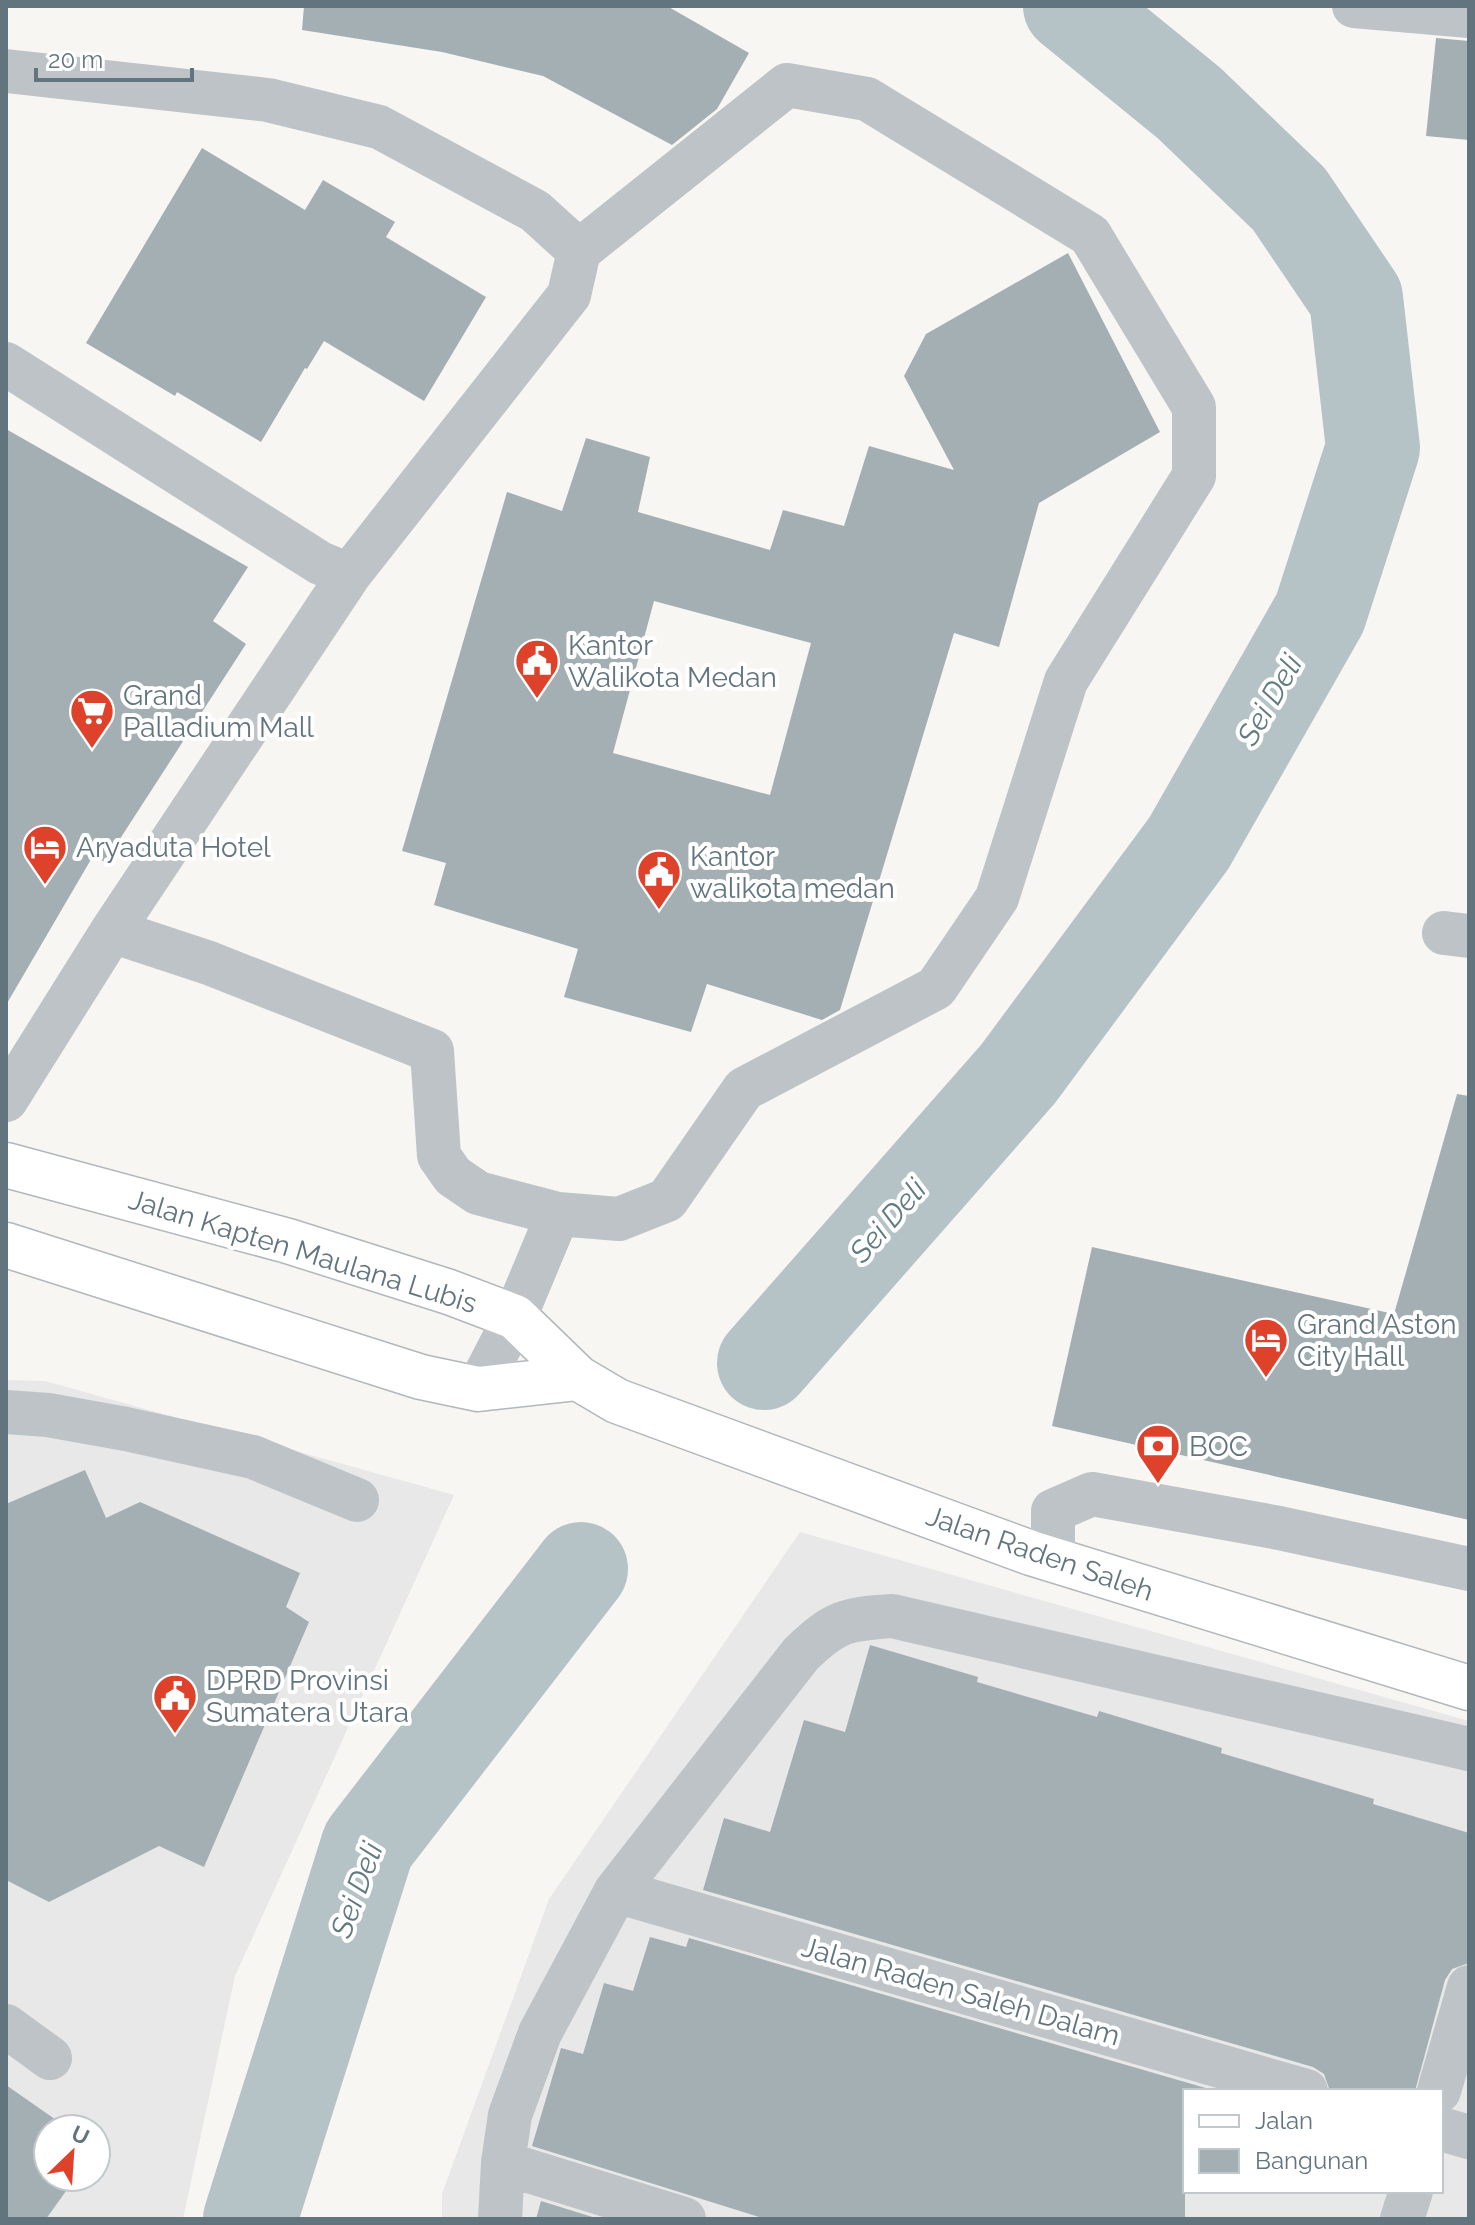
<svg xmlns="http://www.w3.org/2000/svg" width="1475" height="2225" viewBox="0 0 1475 2225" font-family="Raleway,sans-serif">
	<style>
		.built { fill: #e7e8e7; fill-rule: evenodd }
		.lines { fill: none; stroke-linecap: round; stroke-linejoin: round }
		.river { stroke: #b5c3c6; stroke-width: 94 }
		.building { fill: #a4afb3; fill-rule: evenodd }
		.major-casing { stroke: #b1b7ba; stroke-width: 47 }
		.minor { stroke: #bdc3c6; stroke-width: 44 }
		.major { stroke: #fff; stroke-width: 44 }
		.labels { text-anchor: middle; stroke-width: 8; stroke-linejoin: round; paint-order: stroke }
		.poi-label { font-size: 28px; fill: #62757e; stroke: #fff; text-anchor: start }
		.street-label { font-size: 28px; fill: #62757e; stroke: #fff }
		.water-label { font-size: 30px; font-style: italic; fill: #627b80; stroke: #fff }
	</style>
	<rect width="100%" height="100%" fill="#f7f6f3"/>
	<!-- built -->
	<path class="built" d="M 6,1380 L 45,1381 L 454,1495 L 235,1976 L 183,2219 L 6,2219 ZM 48,2129 L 96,2129 L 96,2177 L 48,2177 Z
		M 800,1532 L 1469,1721 L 1469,2219 L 442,2219 L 442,2194 L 549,1899 ZM 1185,2091 L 1441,2091 L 1441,2191 L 1185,2191 Z"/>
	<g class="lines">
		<!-- river -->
		<path class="river" d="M 764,1363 L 1018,1074 L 1189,843 L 1320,613 L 1373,448 L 1356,298 L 1289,199 L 1189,103 L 1070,6
			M 250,2219 L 368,1845 L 581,1569"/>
	</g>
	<!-- building -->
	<path class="building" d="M 304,6 L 667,6 L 749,53 L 717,109 L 672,145 L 543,76 L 442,52 L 302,30 Z
		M 1436,38 L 1469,41 L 1469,140 L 1426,136 Z
		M 202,148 L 305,210 L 323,180 L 395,222 L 386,237 L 486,297 L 424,401 L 324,341 L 307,369 L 305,368 L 261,442 L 177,392 L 175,396 L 86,343 Z
		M 1068,253 L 1160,432 L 1039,503 L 999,647 L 954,633 L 840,1010 L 822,1020 L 707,984 L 691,1032 L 564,997 L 578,949 L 434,905 L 446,863 L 402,851 L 507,492 L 562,511 L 586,438 L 650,457 L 638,512 L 770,550 L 783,510 L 844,526 L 869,446 L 954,470 L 904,376 L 926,334 ZM 654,601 L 811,643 L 770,795 L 613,753 Z
		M 6,429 L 248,567 L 213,621 L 246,644 L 105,862 L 93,856 L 6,1005 Z
		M 1457,1094 L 1469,1096 L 1469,1520 L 1052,1426 L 1092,1247 L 1394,1314 Z
		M 85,1470 L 106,1518 L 140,1502 L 300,1573 L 286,1607 L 309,1622 L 204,1867 L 159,1846 L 49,1902 L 6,1880 L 6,1504 Z
		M 870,1645 L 978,1677 L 977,1682 L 1097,1717 L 1099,1711 L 1222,1748 L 1221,1753 L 1374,1799 L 1373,1804 L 1469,1833 L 1469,1963 L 1452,1969 L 1445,1980 L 1415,2091 L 1330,2091 L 1324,2074 L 1313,2067 L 703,1890 L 724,1818 L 770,1832 L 804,1720 L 845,1732 Z
		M 650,1937 L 686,1947 L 689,1938 L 1216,2091 L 1185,2091 L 1185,2219 L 766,2219 L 532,2146 L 561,2048 L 583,2054 L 604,1983 L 633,1991 Z
		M 6,2085 L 69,2129 L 48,2129 L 48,2177 L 76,2177 L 46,2219 L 6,2219 Z
		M 541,2201 L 599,2219 L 536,2219 Z"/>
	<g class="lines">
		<!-- major casing -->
		<g class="major-casing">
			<path id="major" d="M 6,1165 L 288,1241 L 449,1292 L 515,1317 L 578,1378 L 617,1401 L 1031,1553 L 1469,1688
				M 6,1245 L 421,1377 L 478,1389 L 578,1378"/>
		</g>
		<!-- minor -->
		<path class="minor" d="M 1354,6 L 1469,16
			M 6,71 L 268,100 L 379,127 L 535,211 L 579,251 L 569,295 L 349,575 L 112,931 L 6,1100
			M 6,364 L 320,563 L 349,575
			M 112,931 L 209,963 L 432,1051 L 439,1156 L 453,1176 L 478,1193 L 558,1214 L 619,1219 L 667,1200 L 744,1089 L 936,988 L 997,898 L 1066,681 L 1194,476 L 1194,407 L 1090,235 L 867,99 L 787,85 L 579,251
			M 1444,933 L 1469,936
			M 478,1389 L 515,1317 L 558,1214
			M 6,1412 L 48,1415 L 126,1429 L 253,1457 L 357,1500
			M 1053,1560 L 1053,1511 L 1092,1494 L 1279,1528 L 1469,1569
			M 616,1891 L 1306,2091
			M 6,2026 L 50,2058
			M 1439,2091 L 1469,1987
			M 1441,2129 L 1469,2137
			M 503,2163 L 684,2219
			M 500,2219 L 503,2163 L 510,2115 L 540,2033 L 616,1891 L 801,1654 C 835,1621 846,1619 892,1616 L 1469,1749
			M 1402,2219 L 1411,2191"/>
		<!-- major -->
		<use href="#major" class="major"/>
	</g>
	<!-- icons -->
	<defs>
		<g id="civic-pin" transform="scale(2.3)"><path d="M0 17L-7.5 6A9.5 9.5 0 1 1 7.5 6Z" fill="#df422b" stroke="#fff"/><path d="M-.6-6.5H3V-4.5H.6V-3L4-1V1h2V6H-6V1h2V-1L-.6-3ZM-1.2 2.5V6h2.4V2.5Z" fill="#fff"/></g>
		<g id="supermarket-pin" transform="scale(2.3)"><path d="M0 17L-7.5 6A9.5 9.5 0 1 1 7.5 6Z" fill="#df422b" stroke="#fff"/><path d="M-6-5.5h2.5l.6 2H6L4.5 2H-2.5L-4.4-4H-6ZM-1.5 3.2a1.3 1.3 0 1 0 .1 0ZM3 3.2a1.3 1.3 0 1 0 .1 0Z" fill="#fff"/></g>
		<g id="hotel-pin" transform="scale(2.3)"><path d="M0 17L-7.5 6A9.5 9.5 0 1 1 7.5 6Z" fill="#df422b" stroke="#fff"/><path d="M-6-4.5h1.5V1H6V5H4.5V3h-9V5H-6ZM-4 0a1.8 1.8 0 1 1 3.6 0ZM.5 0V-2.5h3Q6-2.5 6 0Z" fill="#fff"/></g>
		<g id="bank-pin" transform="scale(2.3)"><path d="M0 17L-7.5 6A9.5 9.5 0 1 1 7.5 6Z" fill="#df422b" stroke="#fff"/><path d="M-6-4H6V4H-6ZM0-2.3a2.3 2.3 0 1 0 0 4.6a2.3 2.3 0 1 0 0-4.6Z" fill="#fff"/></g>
	</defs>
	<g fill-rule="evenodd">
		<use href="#civic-pin" x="537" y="661"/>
		<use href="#supermarket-pin" x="92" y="711"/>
		<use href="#hotel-pin" x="45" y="847"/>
		<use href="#civic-pin" x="659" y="872"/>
		<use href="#hotel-pin" x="1266" y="1340"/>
		<use href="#bank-pin" x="1158" y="1446"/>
		<use href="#civic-pin" x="175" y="1696"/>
	</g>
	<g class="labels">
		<!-- poi labels -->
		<g class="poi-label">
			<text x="568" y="655">Kantor<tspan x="568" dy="32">Walikota Medan</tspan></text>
			<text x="123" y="705">Grand<tspan x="123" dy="32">Palladium Mall</tspan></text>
			<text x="76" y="857">Aryaduta Hotel</text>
			<text x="690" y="866">Kantor<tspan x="690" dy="32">walikota medan</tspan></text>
			<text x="1297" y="1334">Grand Aston<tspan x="1297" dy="32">City Hall</tspan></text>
			<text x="1189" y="1456">BOC</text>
			<text x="206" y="1690">DPRD Provinsi<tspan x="206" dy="32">Sumatera Utara</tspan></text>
		</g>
		<!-- street labels -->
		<g class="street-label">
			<text transform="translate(303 1251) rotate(17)" y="10">Jalan Kapten Maulana Lubis</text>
			<text transform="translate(1040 1553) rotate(19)" y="10">Jalan Raden Saleh</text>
			<text transform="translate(961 1991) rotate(16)" y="10">Jalan Raden Saleh Dalam</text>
		</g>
		<!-- water labels -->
		<g class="water-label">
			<text transform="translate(1270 700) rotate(-60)" y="10">Sei Deli</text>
			<text transform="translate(888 1221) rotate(-49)" y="10">Sei Deli</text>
			<text transform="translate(357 1890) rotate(-70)" y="10">Sei Deli</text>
		</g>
	</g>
	<!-- border -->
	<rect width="1475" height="2225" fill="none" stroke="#62757e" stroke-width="16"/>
	<!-- legend -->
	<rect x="1183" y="2089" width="260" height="104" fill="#ffffff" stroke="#c0c8cb" stroke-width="2"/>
	<rect x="1199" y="2115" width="40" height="12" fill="#ffffff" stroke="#c0c8cb" stroke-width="2"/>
	<text x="1255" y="2129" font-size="24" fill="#62757e">Jalan</text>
	<rect x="1199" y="2149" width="40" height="24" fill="#a4afb3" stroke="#c0c8cb" stroke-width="2"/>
	<text x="1255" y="2169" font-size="24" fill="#62757e">Bangunan</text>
	<!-- north arrow -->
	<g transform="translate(72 2153) rotate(25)"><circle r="38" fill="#ffffff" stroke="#c0c8cb" stroke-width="2"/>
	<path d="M0-6L14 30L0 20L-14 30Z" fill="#df422b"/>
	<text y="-12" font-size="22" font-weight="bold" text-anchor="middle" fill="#62757e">U</text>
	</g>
	<!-- scale -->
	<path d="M36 68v12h156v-12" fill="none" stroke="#62757e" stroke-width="4"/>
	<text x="48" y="68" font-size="24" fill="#62757e" stroke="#ffffff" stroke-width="6" paint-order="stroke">20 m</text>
</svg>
